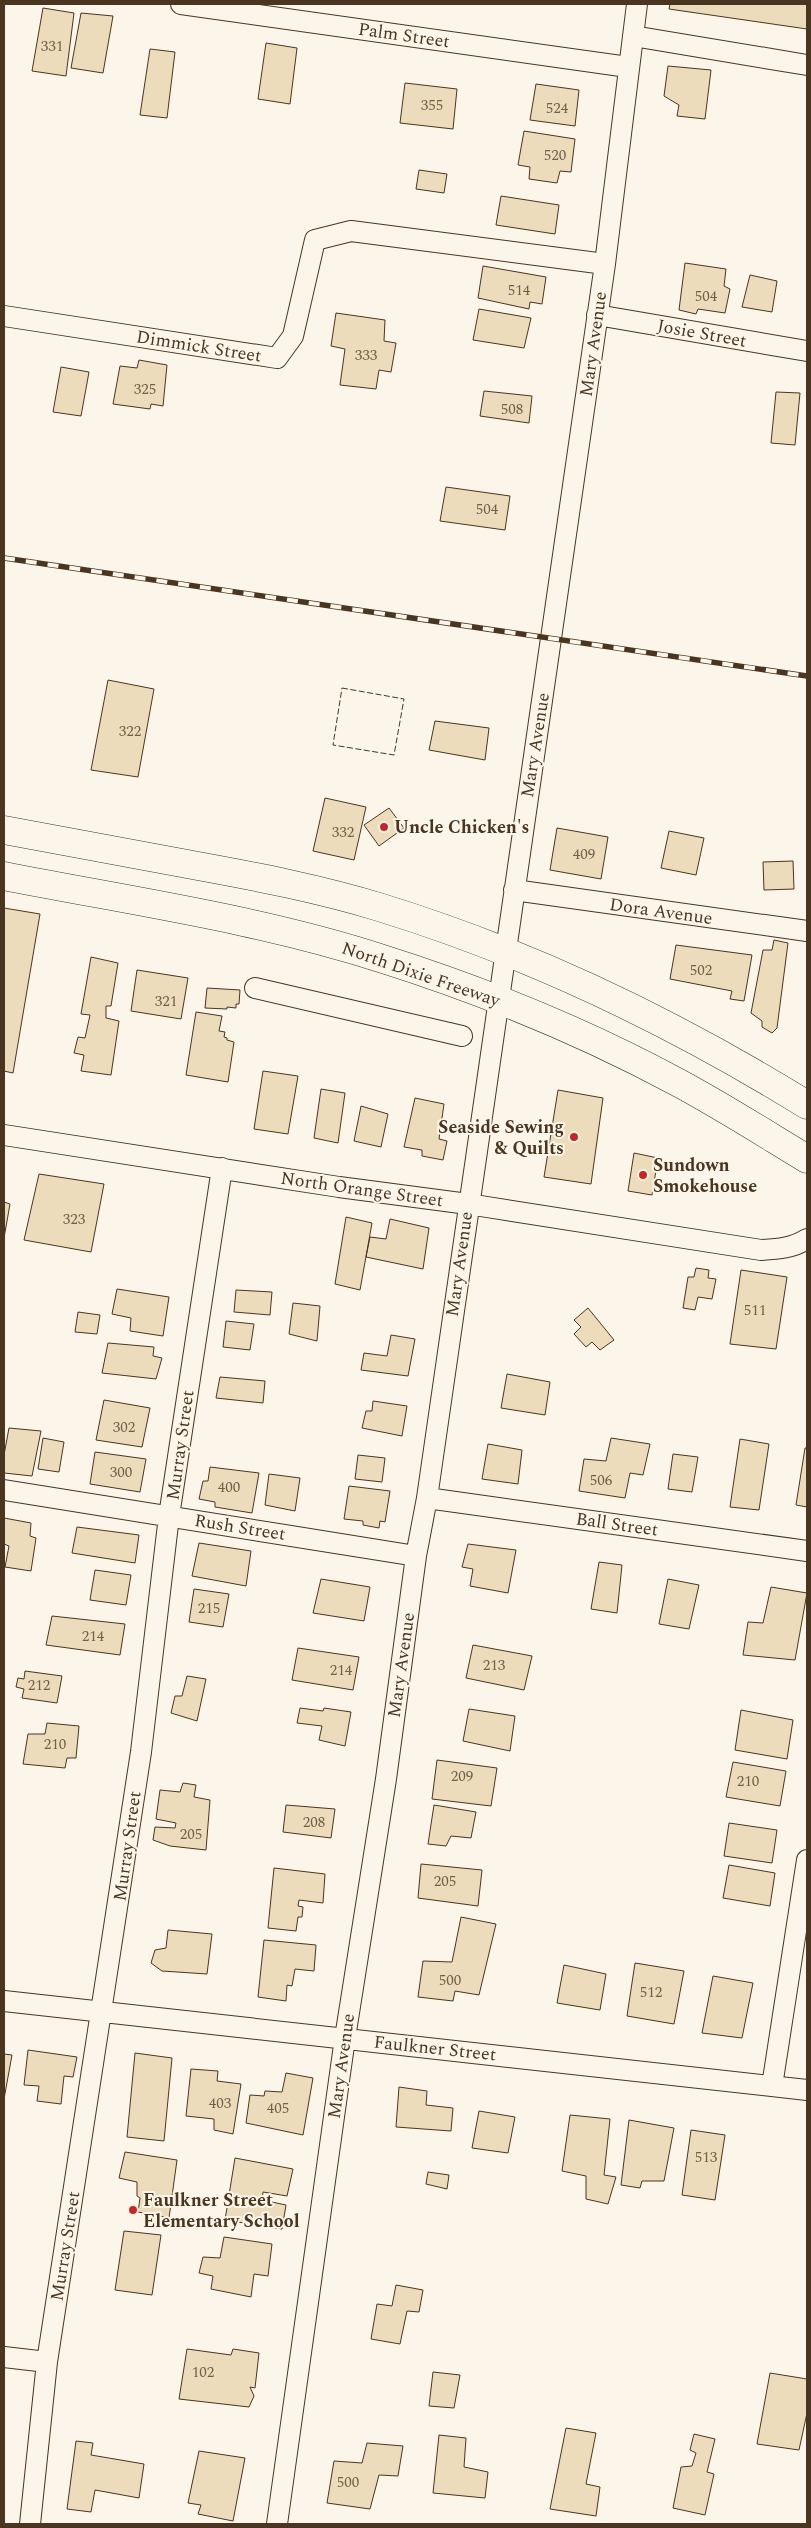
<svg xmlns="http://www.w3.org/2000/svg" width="811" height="2528" viewBox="0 0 811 2528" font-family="Spectral,serif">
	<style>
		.building { fill: #ecdcbc; stroke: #4a3520 }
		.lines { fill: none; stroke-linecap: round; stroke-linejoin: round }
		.minor-casing { stroke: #4a3520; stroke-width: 22 }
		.primary-casing { stroke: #4a3520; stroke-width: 29 }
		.minor { stroke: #fbf6e9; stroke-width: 20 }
		.primary { stroke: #fbf6e9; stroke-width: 28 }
		.rail-casing { stroke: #4a3520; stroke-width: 5.5 }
		.rail { stroke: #fbf6e9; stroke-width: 4; stroke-dasharray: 11; stroke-linecap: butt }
		.fence { stroke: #4a3520; stroke-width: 1; stroke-dasharray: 6 2.5; stroke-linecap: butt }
		.poi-dot { fill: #c62828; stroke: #fbf6e9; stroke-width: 2 }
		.labels { text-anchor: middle; stroke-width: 4; stroke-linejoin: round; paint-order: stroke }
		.number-label { font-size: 15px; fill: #725f47 }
		.street-label { font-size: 18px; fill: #4a3520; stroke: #fbf6e9 }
		.poi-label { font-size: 18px; font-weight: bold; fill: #4a3520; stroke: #fbf6e9; text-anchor: start }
	</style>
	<rect width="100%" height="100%" fill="#fbf6e9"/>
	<!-- building -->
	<path class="building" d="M 670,4 L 807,4 L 807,29 L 669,9 Z
		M 43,8 L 74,13 L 66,76 L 32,71 Z
		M 81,13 L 113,16 L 103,73 L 71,68 Z
		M 266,43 L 297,48 L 290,104 L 258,99 Z
		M 150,49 L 175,52 L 167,118 L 140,115 Z
		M 668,66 L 711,70 L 705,119 L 677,116 L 679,105 L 664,96 Z
		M 405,83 L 457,89 L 453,129 L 400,123 Z
		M 536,84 L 579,90 L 575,126 L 530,120 Z
		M 524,131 L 575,139 L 571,172 L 560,171 L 557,183 L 529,179 L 530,167 L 518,165 Z
		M 419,170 L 447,174 L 444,193 L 416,189 Z
		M 501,196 L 559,205 L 555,234 L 496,225 Z
		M 685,263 L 726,269 L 724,286 L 730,289 L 725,313 L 698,309 L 696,314 L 679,310 Z
		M 483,266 L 546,277 L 542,304 L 530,302 L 529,309 L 478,298 Z
		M 750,275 L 777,281 L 772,312 L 742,307 Z
		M 479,309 L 531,318 L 524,348 L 473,340 Z
		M 336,313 L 385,320 L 384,341 L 396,343 L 391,372 L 379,370 L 376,389 L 340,385 L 345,349 L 331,346 Z
		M 139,360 L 167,365 L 163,406 L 151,404 L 150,409 L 113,404 L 120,366 L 137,368 Z
		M 61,367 L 89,372 L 81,416 L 53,412 Z
		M 484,391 L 532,396 L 529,423 L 480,416 Z
		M 776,392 L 800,393 L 795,445 L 771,443 Z
		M 446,487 L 510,496 L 505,530 L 440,521 Z
		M 108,680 L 154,689 L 138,777 L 91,770 Z
		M 435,721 L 489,728 L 485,760 L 429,750 Z
		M 325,798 L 366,807 L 354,860 L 313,851 Z
		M 389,808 L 404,828 L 379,846 L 364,825 Z
		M 557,828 L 608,837 L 601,879 L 550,870 Z
		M 669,831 L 704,838 L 696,875 L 661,868 Z
		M 793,861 L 794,889 L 764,890 L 763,862 Z
		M 4,908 L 40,914 L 13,1073 L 4,1071 Z
		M 774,940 L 788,943 L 777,1028 L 772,1033 L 762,1027 L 762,1021 L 751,1013 L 763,950 L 772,950 Z
		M 676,945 L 752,955 L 744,1001 L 730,999 L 732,991 L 670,979 Z
		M 91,957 L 118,963 L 111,1006 L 106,1006 L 106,1018 L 119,1021 L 111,1075 L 81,1071 L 84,1055 L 74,1053 L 78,1037 L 85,1038 L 90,1015 L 81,1014 Z
		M 137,970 L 188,978 L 181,1019 L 131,1011 Z
		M 207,988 L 240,990 L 239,1004 L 236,1004 L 236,1008 L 227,1007 L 227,1009 L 205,1008 Z
		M 196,1012 L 222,1016 L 219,1031 L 225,1032 L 224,1037 L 227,1038 L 227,1040 L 234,1042 L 228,1082 L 186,1075 Z
		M 263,1071 L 298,1076 L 288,1134 L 254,1129 Z
		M 321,1089 L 345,1093 L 338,1143 L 314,1138 Z
		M 558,1090 L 603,1098 L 591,1184 L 544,1177 Z
		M 415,1098 L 444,1104 L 439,1139 L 447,1141 L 443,1160 L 422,1156 L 422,1150 L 404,1147 Z
		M 361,1106 L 388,1114 L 381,1147 L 354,1141 Z
		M 634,1153 L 658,1158 L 652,1195 L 628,1191 Z
		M 39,1174 L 104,1184 L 91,1252 L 24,1240 Z
		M 4,1202 L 10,1204 L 4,1238 Z
		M 346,1217 L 372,1223 L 360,1290 L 335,1284 Z
		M 390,1219 L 429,1228 L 423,1269 L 366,1257 L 370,1237 L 386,1239 Z
		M 696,1268 L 709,1270 L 708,1278 L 716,1279 L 712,1299 L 698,1297 L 695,1310 L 683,1308 L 688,1277 L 694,1277 Z
		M 741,1270 L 787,1277 L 776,1349 L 730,1344 Z
		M 117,1289 L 169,1297 L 163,1336 L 130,1331 L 131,1318 L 112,1314 Z
		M 236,1290 L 272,1292 L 270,1315 L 234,1312 Z
		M 293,1303 L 320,1306 L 317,1341 L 289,1334 Z
		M 588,1308 L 614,1340 L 600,1350 L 592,1342 L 586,1347 L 574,1334 L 581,1327 L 574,1320 Z
		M 78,1312 L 100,1315 L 97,1334 L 75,1332 Z
		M 226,1321 L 254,1324 L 250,1350 L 223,1347 Z
		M 391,1335 L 415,1339 L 408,1376 L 361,1370 L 364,1353 L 387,1356 Z
		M 108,1343 L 154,1347 L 153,1356 L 162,1358 L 156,1379 L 102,1373 Z
		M 507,1374 L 550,1382 L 545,1415 L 501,1408 Z
		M 220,1377 L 265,1381 L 263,1403 L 216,1398 Z
		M 104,1400 L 150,1408 L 142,1447 L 96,1440 Z
		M 373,1401 L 407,1406 L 402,1436 L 362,1428 L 366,1411 L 372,1411 Z
		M 9,1428 L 41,1431 L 32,1476 L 4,1473 L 4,1455 Z
		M 43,1438 L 64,1442 L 59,1472 L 38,1469 Z
		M 611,1438 L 650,1444 L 643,1475 L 630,1473 L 625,1498 L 579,1491 L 584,1459 L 606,1461 Z
		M 740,1439 L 769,1444 L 759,1510 L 730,1507 Z
		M 488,1444 L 522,1450 L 518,1484 L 482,1479 Z
		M 805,1448 L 807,1448 L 807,1507 L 796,1505 Z
		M 95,1452 L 146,1459 L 140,1492 L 90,1484 Z
		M 673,1454 L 698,1457 L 692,1492 L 668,1489 Z
		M 358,1455 L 385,1458 L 382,1482 L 355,1479 Z
		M 210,1467 L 259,1473 L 252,1513 L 215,1507 L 215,1502 L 199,1499 L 203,1481 L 208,1481 Z
		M 269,1474 L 300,1478 L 295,1511 L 265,1505 Z
		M 349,1486 L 390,1491 L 385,1522 L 380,1521 L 379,1528 L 363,1525 L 363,1521 L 344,1519 Z
		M 4,1518 L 31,1523 L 30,1536 L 36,1538 L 31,1571 L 5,1567 L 9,1546 L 4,1544 Z
		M 77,1527 L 139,1535 L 135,1563 L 72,1553 Z
		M 199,1543 L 251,1551 L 246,1586 L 192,1576 Z
		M 468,1544 L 516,1550 L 508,1593 L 470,1586 L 473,1569 L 462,1567 Z
		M 599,1562 L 622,1565 L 617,1613 L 591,1609 Z
		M 95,1570 L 131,1575 L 126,1605 L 90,1600 Z
		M 321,1579 L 370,1587 L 364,1621 L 313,1613 Z
		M 668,1579 L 699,1585 L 689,1629 L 659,1624 Z
		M 771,1587 L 807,1593 L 795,1660 L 743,1655 L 748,1622 L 763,1623 Z
		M 194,1589 L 229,1594 L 223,1627 L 189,1622 Z
		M 52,1616 L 125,1624 L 120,1655 L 46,1645 Z
		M 473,1645 L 532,1656 L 524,1690 L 466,1678 Z
		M 298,1648 L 359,1657 L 353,1690 L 292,1680 Z
		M 25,1671 L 62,1676 L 57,1703 L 22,1698 L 24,1689 L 16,1687 L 18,1678 L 24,1679 Z
		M 187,1676 L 206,1679 L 197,1721 L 171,1713 L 175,1696 L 182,1696 Z
		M 300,1708 L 323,1711 L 324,1708 L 351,1712 L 345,1746 L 319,1740 L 322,1726 L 297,1723 Z
		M 469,1709 L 515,1716 L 510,1751 L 463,1741 Z
		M 741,1710 L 793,1720 L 787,1759 L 735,1750 Z
		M 47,1723 L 79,1726 L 76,1758 L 67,1758 L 65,1768 L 23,1764 L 28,1734 L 45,1734 Z
		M 437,1760 L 497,1768 L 491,1806 L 432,1799 Z
		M 733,1762 L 786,1771 L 780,1806 L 726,1797 Z
		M 183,1783 L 196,1785 L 194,1797 L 210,1800 L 206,1850 L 170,1846 L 153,1840 L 155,1827 L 175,1828 L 176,1823 L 156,1819 L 160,1790 L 180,1792 Z
		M 286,1805 L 335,1809 L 331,1838 L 283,1832 Z
		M 434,1805 L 476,1812 L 471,1838 L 451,1836 L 446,1846 L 428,1844 Z
		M 729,1823 L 777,1830 L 772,1863 L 724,1856 Z
		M 421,1864 L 482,1870 L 478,1906 L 418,1898 Z
		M 729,1865 L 775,1873 L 770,1906 L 723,1898 Z
		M 274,1868 L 325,1874 L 323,1903 L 299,1900 L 298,1906 L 303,1907 L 302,1917 L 298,1917 L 296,1931 L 268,1928 Z
		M 461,1917 L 496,1924 L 479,1995 L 455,1991 L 453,2001 L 418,1997 L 423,1961 L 452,1962 Z
		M 168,1930 L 212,1934 L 207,1974 L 162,1971 L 151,1963 L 155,1950 L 166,1948 Z
		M 264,1940 L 316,1945 L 314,1971 L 295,1969 L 292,1986 L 287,1985 L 286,2001 L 258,1997 Z
		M 635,1963 L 684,1971 L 674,2024 L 627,2016 Z
		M 564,1965 L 606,1974 L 600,2010 L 557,2003 Z
		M 713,1976 L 753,1983 L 742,2038 L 702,2033 Z
		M 28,2050 L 77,2057 L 73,2077 L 64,2076 L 61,2104 L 37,2101 L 39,2086 L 24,2085 Z
		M 135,2053 L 172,2058 L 164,2141 L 127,2137 Z
		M 4,2054 L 12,2055 L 4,2099 Z
		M 191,2069 L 218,2071 L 217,2081 L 241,2084 L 233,2134 L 214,2130 L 214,2119 L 186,2116 Z
		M 286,2073 L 313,2078 L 303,2135 L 246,2123 L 250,2095 L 264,2096 L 265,2091 L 282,2092 Z
		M 399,2087 L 427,2091 L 426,2105 L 453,2108 L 451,2131 L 396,2127 Z
		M 479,2111 L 515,2117 L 508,2153 L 472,2148 Z
		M 570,2115 L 610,2119 L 604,2175 L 616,2177 L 608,2204 L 586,2199 L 586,2176 L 562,2171 Z
		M 629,2120 L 674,2128 L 664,2181 L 642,2181 L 640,2188 L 621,2185 Z
		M 691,2130 L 725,2135 L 715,2200 L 682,2195 Z
		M 125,2152 L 177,2160 L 169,2218 L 138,2212 L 140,2198 L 137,2196 L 137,2182 L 119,2178 Z
		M 235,2158 L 293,2169 L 287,2196 L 263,2192 L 262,2200 L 286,2205 L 282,2229 L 225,2220 Z
		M 428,2172 L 449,2175 L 447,2189 L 426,2184 Z
		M 124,2231 L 161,2235 L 152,2295 L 115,2290 Z
		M 224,2237 L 272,2244 L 268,2276 L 254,2274 L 251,2297 L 211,2289 L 213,2276 L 199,2273 L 203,2257 L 220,2258 Z
		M 396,2285 L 423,2290 L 419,2312 L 407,2311 L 400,2344 L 371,2339 L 377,2304 L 392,2306 Z
		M 187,2349 L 231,2355 L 233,2349 L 259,2353 L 255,2388 L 250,2387 L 254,2396 L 249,2407 L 179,2399 Z
		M 433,2372 L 460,2375 L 454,2408 L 429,2406 Z
		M 770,2373 L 807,2379 L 807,2413 L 799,2450 L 757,2444 Z
		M 566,2428 L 596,2433 L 586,2484 L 600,2487 L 596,2516 L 550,2509 Z
		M 694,2434 L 715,2439 L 707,2472 L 714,2474 L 705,2515 L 673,2508 L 681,2467 L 692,2466 L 696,2453 L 690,2450 Z
		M 439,2435 L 466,2438 L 464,2467 L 488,2472 L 485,2498 L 433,2493 Z
		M 76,2441 L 93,2443 L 91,2455 L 144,2464 L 139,2498 L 95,2490 L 91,2512 L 67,2509 Z
		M 367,2443 L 403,2446 L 398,2476 L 379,2475 L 370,2509 L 327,2503 L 334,2461 L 362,2463 Z
		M 199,2451 L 245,2458 L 233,2521 L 198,2514 L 201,2505 L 188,2503 Z"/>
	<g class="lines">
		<!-- minor casing -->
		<g class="minor-casing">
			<path id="minor" d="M 181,4 L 628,67
				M 633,36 L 807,65
				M 597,315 L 807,351
				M 4,316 L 277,358 L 293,336 L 315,240 L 351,231 L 605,264
				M 514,890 L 807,931
				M 255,988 L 462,1036
				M 4,1135 L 339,1187 L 468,1204 L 761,1250 C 778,1249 793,1248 807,1239
				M 4,1490 L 416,1556
				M 427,1498 L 807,1551
				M 4,2001 L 807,2090
				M 772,2086 L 807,1860
				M 4,2357 L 47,2362
				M 30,2524 L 47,2362 L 141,1752 L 169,1516 L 222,1168
				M 277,2524 L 345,2038 L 386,1779 L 416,1556 L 427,1498 L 605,264 L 637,4"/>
		</g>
		<!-- primary casing -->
		<g class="primary-casing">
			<path id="primary" d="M 4,830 C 69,842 133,854 198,866 C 258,877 320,889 379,907 C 532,954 671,1021 807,1105
				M 4,876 C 130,901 260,919 383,959 C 484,991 584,1032 677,1082 C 722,1106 764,1133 807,1159"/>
		</g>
		<!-- minor -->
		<use href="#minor" class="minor"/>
		<!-- primary -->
		<use href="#primary" class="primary"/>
		<!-- rail casing -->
		<g class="rail-casing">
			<path id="rail" d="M 4,558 L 807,676"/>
		</g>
		<!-- rail -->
		<use href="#rail" class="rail"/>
		<!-- fence -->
		<path class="fence" d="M 342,688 L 404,699 L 394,755 L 333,745 Z"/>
	</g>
	<!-- markers -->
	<g class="poi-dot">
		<circle cx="384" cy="827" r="5"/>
		<circle cx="574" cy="1137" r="5"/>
		<circle cx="643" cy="1175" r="5"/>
		<circle cx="133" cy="2210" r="5"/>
	</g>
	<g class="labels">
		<!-- number labels -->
		<g class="number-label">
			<text x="52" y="51">331</text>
			<text x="432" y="110">355</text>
			<text x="557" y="113">524</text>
			<text x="555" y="160">520</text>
			<text x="519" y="295">514</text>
			<text x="706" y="301">504</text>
			<text x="366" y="360">333</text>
			<text x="145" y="394">325</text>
			<text x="512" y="414">508</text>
			<text x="487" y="514">504</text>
			<text x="130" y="736">322</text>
			<text x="343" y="837">332</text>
			<text x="584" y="859">409</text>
			<text x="701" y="975">502</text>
			<text x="166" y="1006">321</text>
			<text x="74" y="1224">323</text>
			<text x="755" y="1315">511</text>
			<text x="124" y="1432">302</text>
			<text x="121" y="1477">300</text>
			<text x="601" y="1485">506</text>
			<text x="229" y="1492">400</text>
			<text x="209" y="1613">215</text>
			<text x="93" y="1641">214</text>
			<text x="494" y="1670">213</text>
			<text x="341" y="1675">214</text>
			<text x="39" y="1690">212</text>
			<text x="55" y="1749">210</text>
			<text x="462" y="1781">209</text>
			<text x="748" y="1786">210</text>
			<text x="314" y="1827">208</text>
			<text x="191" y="1839">205</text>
			<text x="445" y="1886">205</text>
			<text x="450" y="1985">500</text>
			<text x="651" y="1997">512</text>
			<text x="220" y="2108">403</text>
			<text x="278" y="2113">405</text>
			<text x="706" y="2162">513</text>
			<text x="203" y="2377">102</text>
			<text x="348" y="2487">500</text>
		</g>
		<!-- street labels -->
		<g class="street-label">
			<text transform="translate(404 35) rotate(8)" y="6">Palm Street</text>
			<text transform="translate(702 333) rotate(10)" y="6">Josie Street</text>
			<text transform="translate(593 344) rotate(-82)" y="6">Mary Avenue</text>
			<text transform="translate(199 346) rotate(9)" y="6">Dimmick Street</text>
			<text transform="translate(535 745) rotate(-81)" y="6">Mary Avenue</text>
			<text transform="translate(661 911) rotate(8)" y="6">Dora Avenue</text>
			<text transform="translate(421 974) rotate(19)" y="6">North Dixie Freeway</text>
			<text transform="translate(362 1189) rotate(8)" y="6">North Orange Street</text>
			<text transform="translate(459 1264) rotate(-82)" y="6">Mary Avenue</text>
			<text transform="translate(180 1445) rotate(-82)" y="6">Murray Street</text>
			<text transform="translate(617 1524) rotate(8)" y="6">Ball Street</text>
			<text transform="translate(240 1527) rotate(9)" y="6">Rush Street</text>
			<text transform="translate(401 1665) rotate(-82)" y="6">Mary Avenue</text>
			<text transform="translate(127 1846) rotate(-82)" y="6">Murray Street</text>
			<text transform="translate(435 2048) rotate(6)" y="6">Faulkner Street</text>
			<text transform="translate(341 2066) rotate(-82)" y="6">Mary Avenue</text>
			<text transform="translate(65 2246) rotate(-81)" y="6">Murray Street</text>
		</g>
		<!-- poi labels -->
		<g class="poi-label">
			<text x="394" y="833">Uncle Chicken's</text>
			<text x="564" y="1133" text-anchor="end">Seaside Sewing<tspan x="564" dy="21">&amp; Quilts</tspan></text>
			<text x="653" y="1171">Sundown<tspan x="653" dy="21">Smokehouse</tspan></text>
			<text x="143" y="2206">Faulkner Street<tspan x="143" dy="21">Elementary School</tspan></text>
		</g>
	</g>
	<!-- border -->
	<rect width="811" height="2528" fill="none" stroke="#4a3520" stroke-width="10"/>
</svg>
